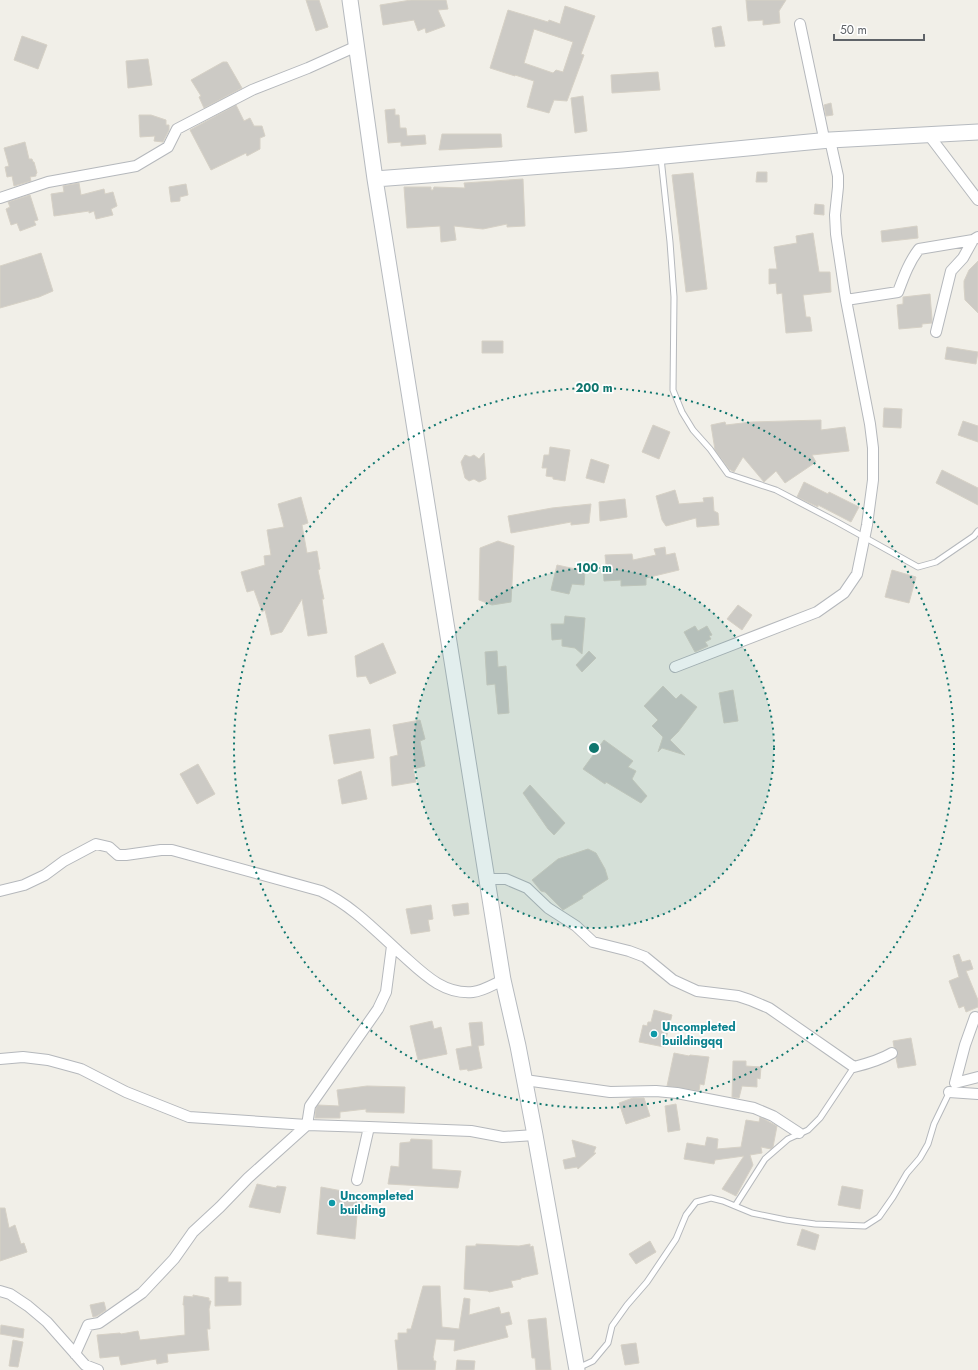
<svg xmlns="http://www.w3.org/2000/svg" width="978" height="1370" viewBox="0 0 978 1370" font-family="Jost,sans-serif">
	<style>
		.building { fill: #cccac5; stroke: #d6d1c6; fill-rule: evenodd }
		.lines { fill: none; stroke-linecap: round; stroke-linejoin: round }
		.lane-casing { stroke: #b5b8bc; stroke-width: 7 }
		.street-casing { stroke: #b5b8bc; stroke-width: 12 }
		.secondary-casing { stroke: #b6babf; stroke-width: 17 }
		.lane { stroke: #fff; stroke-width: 5 }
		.street { stroke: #fff; stroke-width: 10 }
		.secondary { stroke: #fff; stroke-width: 15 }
		.ring { fill: none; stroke: #0f766e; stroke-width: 2; stroke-dasharray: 2 4 }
		.culture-dot { fill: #0f9aa8; stroke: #fff; stroke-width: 1.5 }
		.labels { text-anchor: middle; stroke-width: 3.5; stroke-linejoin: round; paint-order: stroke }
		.culture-label { font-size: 12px; font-weight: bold; fill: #0d838f; stroke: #fff; text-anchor: start }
		.centre { fill: #0f766e; stroke: #fff; stroke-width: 2 }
		.ring-label { font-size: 12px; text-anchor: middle; font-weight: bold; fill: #0f766e; stroke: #fff; stroke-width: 3.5; stroke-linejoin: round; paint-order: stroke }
	</style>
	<rect width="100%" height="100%" fill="#f1efe8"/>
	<!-- building -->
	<path class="building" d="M 306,0 L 319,0 L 328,27 L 316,31 Z
		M 411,0 L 446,0 L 448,9 L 438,10 L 445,26 L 426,33 L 425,28 L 418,31 L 414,20 L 383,25 L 380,5 Z
		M 746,0 L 786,0 L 779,11 L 780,23 L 763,25 L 763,20 L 748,21 Z
		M 565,6 L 595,16 L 581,54 L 584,55 L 567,101 L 554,100 L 549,113 L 527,107 L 534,81 L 515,75 L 515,76 L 490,68 L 508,10 L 548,22 L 549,20 L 560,24 ZM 534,29 L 573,42 L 563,72 L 556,70 L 553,73 L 524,63 Z
		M 721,26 L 725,46 L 715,47 L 712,28 Z
		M 22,36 L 47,45 L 38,69 L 14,60 Z
		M 148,59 L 152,85 L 128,88 L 126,61 Z
		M 223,62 L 227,62 L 242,88 L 204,108 L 199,97 L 201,96 L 191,80 Z
		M 658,72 L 660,90 L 612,93 L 611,75 Z
		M 583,96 L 587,131 L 575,133 L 571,98 Z
		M 831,103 L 833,115 L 826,116 L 824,105 Z
		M 236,105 L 244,121 L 250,118 L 254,126 L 262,126 L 265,136 L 260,138 L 260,149 L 247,156 L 246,153 L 211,170 L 190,130 Z
		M 395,109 L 395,115 L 399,115 L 400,128 L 406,128 L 407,136 L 425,135 L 426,144 L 401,146 L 401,142 L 388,143 L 385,110 Z
		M 139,115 L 151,115 L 166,120 L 166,125 L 169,125 L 169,130 L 163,142 L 154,141 L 155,136 L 140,137 Z
		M 442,134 L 501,134 L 502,147 L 439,150 Z
		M 25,142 L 29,159 L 32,159 L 33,162 L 34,162 L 37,173 L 36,174 L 36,176 L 30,177 L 31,181 L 14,186 L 12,176 L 7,177 L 5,167 L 9,166 L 4,148 Z
		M 757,172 L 767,172 L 767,182 L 756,182 Z
		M 693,173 L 707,289 L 686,292 L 672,175 Z
		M 523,179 L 525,226 L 507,227 L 507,224 L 483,229 L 454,226 L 456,240 L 441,242 L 440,226 L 407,228 L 404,187 L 431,187 L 431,190 L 433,190 L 434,187 L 465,188 L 464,183 Z
		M 79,183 L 81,195 L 104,189 L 105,194 L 113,192 L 117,206 L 111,209 L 113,215 L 96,219 L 94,211 L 89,213 L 89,211 L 54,216 L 51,194 L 64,192 L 63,186 Z
		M 186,184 L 188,195 L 180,197 L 180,201 L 171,202 L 169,187 Z
		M 30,195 L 38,220 L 34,221 L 36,225 L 20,231 L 17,223 L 11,225 L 6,209 L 10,207 L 8,202 Z
		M 815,204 L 824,205 L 824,215 L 814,214 Z
		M 917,226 L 918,238 L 882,242 L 881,231 Z
		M 813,233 L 819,272 L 830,272 L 831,292 L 803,295 L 806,317 L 810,317 L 812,331 L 786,333 L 782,293 L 777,294 L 776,283 L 769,284 L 769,269 L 777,269 L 774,247 L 797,243 L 796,236 Z
		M 41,253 L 53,291 L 39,297 L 0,308 L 0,266 Z
		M 978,261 L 978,313 L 965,300 L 964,287 L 964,281 L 969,270 Z
		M 930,294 L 932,319 L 932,323 L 922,324 L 922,327 L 899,329 L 897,305 L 903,304 L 903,297 Z
		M 482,341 L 503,341 L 503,353 L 482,353 Z
		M 947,347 L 978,352 L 976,364 L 945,359 Z
		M 884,408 L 902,409 L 901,428 L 883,427 Z
		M 821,420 L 821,430 L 845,427 L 849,451 L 812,455 L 816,462 L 785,483 L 776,471 L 764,482 L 743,457 L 734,472 L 729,469 L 715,450 L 711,425 L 725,422 L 726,425 L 751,422 Z
		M 963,421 L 978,426 L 978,442 L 958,435 Z
		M 653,425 L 670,432 L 659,459 L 642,452 Z
		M 550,447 L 570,450 L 565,481 L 553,479 L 553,477 L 546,476 L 547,468 L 542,468 L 544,455 L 549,455 Z
		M 484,453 L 486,479 L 479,482 L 474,479 L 469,481 L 465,478 L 461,462 L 465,455 L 470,457 L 474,455 L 479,459 Z
		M 591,459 L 609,465 L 604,483 L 586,478 Z
		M 942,470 L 978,488 L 978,505 L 936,483 Z
		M 804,482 L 828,494 L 829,492 L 859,507 L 851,522 L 818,505 L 818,507 L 797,497 Z
		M 675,490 L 679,504 L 704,502 L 703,498 L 713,497 L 714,511 L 718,513 L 719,525 L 697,527 L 696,518 L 666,526 L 662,520 L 656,496 Z
		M 301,497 L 308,523 L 302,525 L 307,553 L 317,551 L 320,569 L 318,570 L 324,599 L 322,599 L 327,633 L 308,636 L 302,599 L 282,632 L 271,635 L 265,610 L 262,612 L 254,590 L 247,592 L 241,572 L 265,565 L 264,556 L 271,555 L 267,530 L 284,527 L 278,504 Z
		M 625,499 L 627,517 L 600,521 L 599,502 Z
		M 591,504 L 589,523 L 571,525 L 571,522 L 511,533 L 508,516 L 552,508 Z
		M 498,541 L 514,546 L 511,602 L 492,605 L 479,600 L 480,548 Z
		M 665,547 L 666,555 L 675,553 L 679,570 L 646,578 L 646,585 L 621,586 L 621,580 L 604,581 L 603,565 L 606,565 L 605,555 L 632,554 L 633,560 L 656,555 L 654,549 Z
		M 557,565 L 585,571 L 584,585 L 572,584 L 569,594 L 551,590 Z
		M 892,570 L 916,577 L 909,603 L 885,597 Z
		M 738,605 L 752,615 L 742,630 L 727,619 Z
		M 565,616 L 585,618 L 582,654 L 575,648 L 562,646 L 562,639 L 552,640 L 551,624 L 564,624 Z
		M 695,626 L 698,631 L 707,626 L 712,635 L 709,636 L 711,639 L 705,642 L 708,646 L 695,652 L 684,632 Z
		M 383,643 L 396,673 L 370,684 L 366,676 L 357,677 L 355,656 Z
		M 497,651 L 498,667 L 506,666 L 509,713 L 498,714 L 495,684 L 487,685 L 485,652 Z
		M 589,651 L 596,658 L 582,672 L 576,665 Z
		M 663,686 L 676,699 L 681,694 L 697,707 L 678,732 L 670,740 L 685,755 L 662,748 L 658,752 L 663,737 L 652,726 L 658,720 L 644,706 Z
		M 733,690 L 738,721 L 724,723 L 719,693 Z
		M 420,720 L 425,739 L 420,741 L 425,766 L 413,769 L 416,782 L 392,786 L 390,757 L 398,755 L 393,725 Z
		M 370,729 L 374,758 L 334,764 L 329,735 Z
		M 604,740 L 633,761 L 628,767 L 636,771 L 632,779 L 647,796 L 641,803 L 606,782 L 605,784 L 583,769 Z
		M 198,764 L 215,794 L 197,804 L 180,774 Z
		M 361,771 L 367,799 L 342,804 L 338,780 Z
		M 530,785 L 565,823 L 554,835 L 548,829 L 523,793 Z
		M 588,849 L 596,853 L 605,869 L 608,879 L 582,896 L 583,898 L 563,910 L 545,892 L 541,891 L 532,880 L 558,859 Z
		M 468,903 L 469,914 L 454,916 L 452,905 Z
		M 431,905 L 433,919 L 428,920 L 430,931 L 411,934 L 406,909 Z
		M 959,954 L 962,962 L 970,960 L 973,969 L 966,971 L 978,1000 L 978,1007 L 966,1012 L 964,1006 L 959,1008 L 949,981 L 959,977 L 953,956 Z
		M 654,1010 L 672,1015 L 664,1047 L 639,1042 L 643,1025 L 647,1026 L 648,1022 L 651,1022 Z
		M 432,1021 L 434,1029 L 441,1027 L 447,1054 L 418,1060 L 410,1026 Z
		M 482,1022 L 484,1045 L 478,1046 L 482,1068 L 468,1071 L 467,1069 L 460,1070 L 456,1049 L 472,1046 L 469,1023 Z
		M 911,1038 L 916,1065 L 898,1068 L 896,1058 L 898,1053 L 897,1050 L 894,1047 L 893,1041 Z
		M 674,1053 L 689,1056 L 690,1055 L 709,1057 L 704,1085 L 700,1084 L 699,1091 L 667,1086 Z
		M 733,1061 L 746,1061 L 746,1066 L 761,1067 L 760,1079 L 757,1078 L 757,1087 L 742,1086 L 739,1098 L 732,1097 Z
		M 367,1086 L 405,1087 L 404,1113 L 366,1112 L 366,1109 L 340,1112 L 340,1118 L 315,1118 L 316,1108 L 318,1105 L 339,1106 L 337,1090 Z
		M 633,1098 L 644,1098 L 650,1116 L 626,1124 L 619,1103 Z
		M 676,1104 L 680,1130 L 668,1132 L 665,1106 Z
		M 760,1117 L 777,1126 L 773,1147 L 771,1149 L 761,1147 L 762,1153 L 750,1155 L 753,1165 L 736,1196 L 722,1189 L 744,1156 L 715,1160 L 714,1164 L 684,1159 L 687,1143 L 705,1146 L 707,1137 L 718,1139 L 717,1149 L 741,1147 L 746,1120 L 759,1122 Z
		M 411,1139 L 432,1140 L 432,1169 L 461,1171 L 458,1188 L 388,1184 L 391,1166 L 399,1167 L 400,1143 L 410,1142 Z
		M 572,1140 L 596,1147 L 594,1152 L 594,1153 L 596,1153 L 578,1169 L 577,1167 L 565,1169 L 563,1160 L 576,1157 Z
		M 257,1184 L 276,1188 L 277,1186 L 286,1187 L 280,1213 L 249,1207 Z
		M 842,1186 L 863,1190 L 860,1209 L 838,1205 Z
		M 321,1187 L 358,1194 L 358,1195 L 363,1196 L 360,1215 L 357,1215 L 355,1239 L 317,1234 Z
		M 0,1208 L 5,1208 L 9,1228 L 15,1225 L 21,1244 L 24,1243 L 27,1252 L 0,1261 Z
		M 802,1229 L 819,1235 L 815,1250 L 797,1245 Z
		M 650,1241 L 656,1252 L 636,1264 L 629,1254 Z
		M 476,1244 L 519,1246 L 530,1244 L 530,1247 L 533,1246 L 538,1274 L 521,1278 L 521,1279 L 511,1281 L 513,1287 L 489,1292 L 488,1291 L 464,1289 L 466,1246 L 476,1246 Z
		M 215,1277 L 228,1277 L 228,1282 L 241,1282 L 241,1305 L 215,1306 Z
		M 423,1286 L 440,1286 L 442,1327 L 459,1329 L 464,1298 L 470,1299 L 469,1315 L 499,1307 L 501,1314 L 509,1312 L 512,1324 L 505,1326 L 508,1337 L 454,1351 L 455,1340 L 436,1339 L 433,1357 L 434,1361 L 436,1361 L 435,1370 L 398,1370 L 395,1340 L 398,1340 L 398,1333 L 407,1333 L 407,1329 L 411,1329 Z
		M 193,1295 L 209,1298 L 209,1301 L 211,1301 L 209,1309 L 210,1329 L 207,1329 L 209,1350 L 167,1354 L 168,1362 L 157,1364 L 156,1359 L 121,1365 L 119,1356 L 100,1358 L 97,1335 L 120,1333 L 121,1334 L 138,1331 L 140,1340 L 185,1335 L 184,1305 L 183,1305 L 184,1296 L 193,1297 Z
		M 104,1302 L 106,1310 L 97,1316 L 93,1317 L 90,1305 Z
		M 546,1318 L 551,1370 L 536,1370 L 535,1358 L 532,1358 L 528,1320 Z
		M 1,1325 L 24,1329 L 23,1338 L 0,1334 Z
		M 13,1340 L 23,1342 L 18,1367 L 9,1366 Z
		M 636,1343 L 639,1363 L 625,1365 L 621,1345 Z
		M 457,1360 L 475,1361 L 474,1370 L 456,1370 Z"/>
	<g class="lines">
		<!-- lane casing -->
		<g class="lane-casing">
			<path id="lane" d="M 661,158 L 670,242 L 674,297 L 673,390 L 682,412 L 693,430 L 710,449 L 728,474 L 776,490 L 837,522 L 918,567 L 936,562 L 974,536 L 978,531
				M 735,1206 L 752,1213 L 786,1220 L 815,1224 L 865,1226 L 879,1217 L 893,1197 L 907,1173 L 920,1158 L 928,1144 L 934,1124 L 950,1091
				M 578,1368 L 593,1361 L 608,1343 L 612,1326 L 627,1305 L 647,1282 L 676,1239 L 686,1215 L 696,1202 L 711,1198 L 723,1201 L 735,1206 L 765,1159 L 788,1139 L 808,1130 L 820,1118 L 854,1067"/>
		</g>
		<!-- street casing -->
		<g class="street-casing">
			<path id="street" d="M 800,24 L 824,138 L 820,141
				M 928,134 L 978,200
				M 0,198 L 48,182 L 136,166 L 168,147 L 177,129 L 252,90 L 308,68 L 357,46
				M 846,300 L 898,292 C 904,276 909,262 919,249 L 973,240 L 978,237
				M 936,332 L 951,271 L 963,258 L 973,240
				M 675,667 L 817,612 L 844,593 L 857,574 L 867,525 L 873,480 L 873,448 L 870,424 L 846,300 L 836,234 L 835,215 L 838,187 L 838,176 L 830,140
				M 488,879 L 506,879 L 527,888 L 548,908 L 576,926 L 593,942 L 629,951 L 645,957 L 673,980 L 697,991 L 738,996 L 750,1000 L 769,1008 L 854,1067 C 866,1064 882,1059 892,1053
				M 0,891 L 24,885 L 45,875 L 64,861 L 96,844 L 109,847 L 118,855 L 126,855 L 161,850 L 172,850 L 321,891 C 351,905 374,929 398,951 C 420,970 441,995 473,992 C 483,991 494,984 503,980
				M 975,1017 L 965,1045 L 955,1083 L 978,1077
				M 0,1059 L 23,1057 L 48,1060 L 81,1069 L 126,1092 L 189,1117 L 307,1125
				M 525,1080 L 610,1092 L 656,1091 L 677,1093 L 754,1108 L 773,1116 L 799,1133
				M 949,1092 L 978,1094
				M 369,1127 L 307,1125 L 310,1106 L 378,1009 L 386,992 L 392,946
				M 357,1180 L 369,1127 L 471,1131 L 503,1137 L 535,1135
				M 0,1291 L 10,1294 L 28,1306 L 47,1322 L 85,1365 L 98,1370
				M 75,1354 L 88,1325 L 99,1323 L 142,1293 L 174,1259 L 193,1232 L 220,1207 L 248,1178 L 307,1125"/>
		</g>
		<!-- secondary casing -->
		<g class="secondary-casing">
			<path id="secondary" d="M 350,0 L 375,179 L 503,980 L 518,1046 L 535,1135 L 577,1370
				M 375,179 L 623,160 L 830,140 L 978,132"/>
		</g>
		<!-- lane -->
		<use href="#lane" class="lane"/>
		<!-- street -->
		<use href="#street" class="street"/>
		<!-- secondary -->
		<use href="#secondary" class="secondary"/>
	</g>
	<!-- distance rings -->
	<circle cx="594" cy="748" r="180" fill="#0f766e" fill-opacity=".12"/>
	<g class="ring">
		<circle cx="594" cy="748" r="180"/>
		<circle cx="594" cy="748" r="360"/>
	</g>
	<!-- markers -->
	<g class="culture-dot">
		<circle cx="654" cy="1034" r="4"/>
		<circle cx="332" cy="1203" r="4"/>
	</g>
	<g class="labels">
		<!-- culture labels -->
		<g class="culture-label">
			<text x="662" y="1031">Uncompleted<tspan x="662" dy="14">buildingqq</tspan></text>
			<text x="340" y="1200">Uncompleted<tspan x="340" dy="14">building</tspan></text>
		</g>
	</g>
	<circle cx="594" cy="748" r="6" class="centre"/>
	<g class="ring-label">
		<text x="594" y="392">200 m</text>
		<text x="594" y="572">100 m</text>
	</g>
	<!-- scale -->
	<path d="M834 34v6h90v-6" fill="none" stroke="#5f6368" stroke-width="2"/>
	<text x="840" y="34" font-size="12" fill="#5f6368" stroke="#ffffff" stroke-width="3" paint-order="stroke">50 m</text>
</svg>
